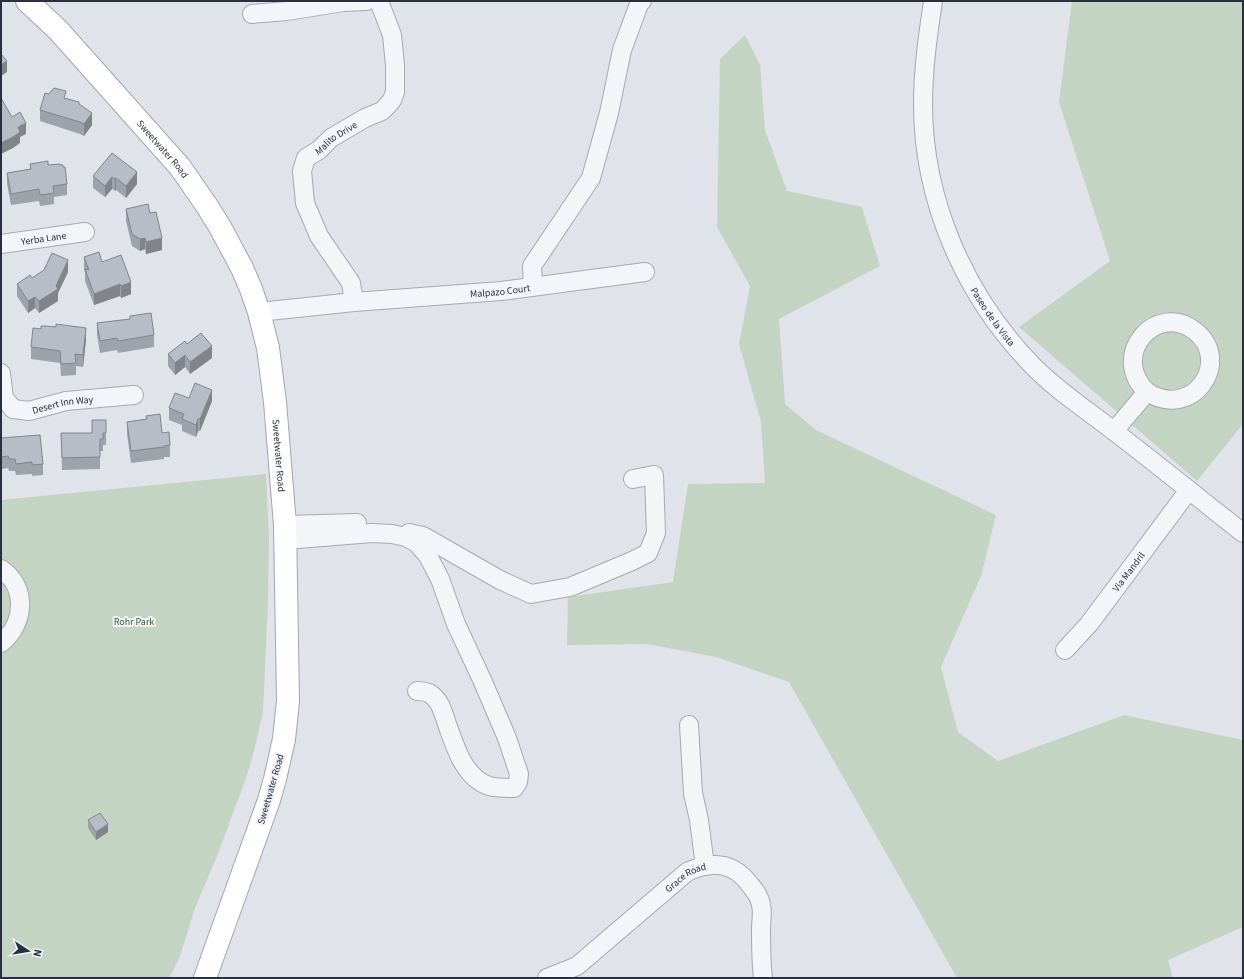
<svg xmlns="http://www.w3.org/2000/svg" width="1244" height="979" viewBox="0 0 1244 979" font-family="'Source Sans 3',sans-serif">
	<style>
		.green { fill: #c4d4c2 }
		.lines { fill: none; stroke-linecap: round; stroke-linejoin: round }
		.minor-casing { stroke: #a6a9b4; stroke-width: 20 }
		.major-casing { stroke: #a0a6b5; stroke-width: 24 }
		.minor { stroke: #f4f5f8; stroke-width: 18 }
		.major { stroke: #fff; stroke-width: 22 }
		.wall { fill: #9ea2ab }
		.shaded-wall { fill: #81848b }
		.building { fill: #b8bcc7; stroke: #81848b }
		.labels { text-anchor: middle; stroke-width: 4; stroke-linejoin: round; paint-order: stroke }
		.street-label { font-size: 10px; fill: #292f41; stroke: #f1f2f7 }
		.park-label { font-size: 10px; fill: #395d36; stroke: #f1f2f7 }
	</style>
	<rect width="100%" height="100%" fill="#e1e3ea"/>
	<!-- green -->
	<path class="green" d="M 1072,1 L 1243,1 L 1243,424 L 1197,481 L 1019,327 L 1110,261 L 1059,102 Z
		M 745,35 L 760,65 L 765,130 L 787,191 L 862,207 L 880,266 L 779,319 L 785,404 L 816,430 L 996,515 L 981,576 L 941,667 L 958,732 L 998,761 L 1124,715 L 1243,740 L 1243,927 L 1168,960 L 1173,978 L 957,978 L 789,682 L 716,657 L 647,644 L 567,645 L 568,597 L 673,582 L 688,484 L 765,483 L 761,422 L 739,344 L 750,286 L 717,227 L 720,59 Z
		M 266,474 L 269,539 L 268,604 L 263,712 L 253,755 L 245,781 L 217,856 L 195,908 L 179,959 L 169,978 L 1,978 L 1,500 Z"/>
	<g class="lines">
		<!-- minor casing -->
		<g class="minor-casing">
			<g id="minor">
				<path id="s1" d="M 933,1 C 928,35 923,69 923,104 C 923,201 965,296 1032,365 C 1056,390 1087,410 1115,432 C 1158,465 1200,499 1243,533"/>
				<path d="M 252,14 L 287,11 L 343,2 L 367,1"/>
				<path id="s2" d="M 1,244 L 85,232"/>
				<path d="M 533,286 L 532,266 L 591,178 L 609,113 L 622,50 L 632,23 L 639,4 L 642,1"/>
				<path id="s3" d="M 354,302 L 351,283 L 319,236 L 305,203 L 302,171 L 306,158 L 319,150 L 331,138 L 365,118 L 382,111 L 387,106 L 392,100 L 395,92 L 395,65 L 392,35 L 379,1"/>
				<path id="s4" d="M 259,312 L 354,302 L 501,291 L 645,272"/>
				<path id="s5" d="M 1,373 L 4,398 L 13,409 L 29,411 L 66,401 L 134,395"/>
				<path d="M 1114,431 L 1147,392 C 1193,421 1233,361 1195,331 C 1158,301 1108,354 1147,392"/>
				<path d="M 285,525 L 357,523"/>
				<path d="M 409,533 L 423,536 L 500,580 L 531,594 L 570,587 L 632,561 L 648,553 L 656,533 L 654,475 L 633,479"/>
				<path d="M 285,540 L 372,533 L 392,534 L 406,537 L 417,543 L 428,556 L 440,579 L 456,624 L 483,682 L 507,738 L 519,774 L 518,782 L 514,788 C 506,788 497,788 489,786 C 464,778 455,746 447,724 C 443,713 441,700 429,693 C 426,692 421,691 417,691"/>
				<path d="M 1,569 C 28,587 25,624 1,643"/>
				<path id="s6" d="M 1065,650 L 1089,624 L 1189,490"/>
				<path d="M 689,725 L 693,793 L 699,820 L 705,866"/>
				<path id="s7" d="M 547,978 L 577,966 L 687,872 C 713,860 734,862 751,886 C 756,892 760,897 761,905 C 763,912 761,921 761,929 C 761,946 761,962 763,978"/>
			</g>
		</g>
		<!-- major casing -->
		<g class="major-casing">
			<g id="major">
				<path id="s8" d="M 27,1 L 58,30 L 180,167 L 207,206 L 220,227 L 242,268 L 251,289 L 259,312 L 268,348 L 275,402 L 285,525 L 288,701 L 284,739 L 275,779 L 269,800 L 205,978"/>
			</g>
		</g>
		<!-- minor -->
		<use href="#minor" class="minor"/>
		<!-- major -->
		<use href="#major" class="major"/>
	</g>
	<!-- wall -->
	<path class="wall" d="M 66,98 L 79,105 L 92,125 L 84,136 L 80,134 L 40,121 L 40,110 Z
		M 112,153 L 137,184 L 126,198 L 116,190 L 115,191 L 112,189 L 105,197 L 93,188 L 93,176 Z
		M 30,164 L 48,165 L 67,184 L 67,195 L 54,197 L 54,204 L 40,206 L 39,201 L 11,205 L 7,184 L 7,173 L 30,169 Z
		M 126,209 L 150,213 L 162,250 L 146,254 L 145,249 L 140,251 L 132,246 L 126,221 Z
		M 84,257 L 102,262 L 131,294 L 121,298 L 120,296 L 94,305 L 85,281 L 85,273 L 84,269 Z
		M 68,272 L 58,293 L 58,301 L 39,313 L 35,308 L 28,313 L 17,296 L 17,284 L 32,278 Z
		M 130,316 L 154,335 L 154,347 L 118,353 L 117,350 L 100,353 L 97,335 L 97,323 L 130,319 Z
		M 86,340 L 83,367 L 76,366 L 76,375 L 61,376 L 60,363 L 31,359 L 31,347 Z
		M 187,344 L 212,358 L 190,374 L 185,367 L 175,375 L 168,366 L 168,354 Z
		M 212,401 L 200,431 L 198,431 L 196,437 L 182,431 L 182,425 L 169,420 L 169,408 Z
		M 146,416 L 162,433 L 170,445 L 170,457 L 164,457 L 164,459 L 131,463 L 127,434 L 127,422 L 146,419 Z
		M 106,420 L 106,445 L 103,445 L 103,451 L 100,451 L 100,469 L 62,470 L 61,433 L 92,433 Z
		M 1,438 L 43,464 L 43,475 L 32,476 L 32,474 L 16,475 L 15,471 L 9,471 L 8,468 L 1,469 Z
		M 88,820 L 108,832 L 96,840 L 88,828 Z"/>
	<!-- shaded-wall -->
	<path class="shaded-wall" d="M 7,61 L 7,72 L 1,76 L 1,65 Z
		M 92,113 L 92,125 L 84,136 L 84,124 Z
		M 26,123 L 26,134 L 20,137 L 20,143 L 13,148 L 1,154 L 1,143 L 18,127 Z
		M 137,172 L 137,184 L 126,198 L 126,186 Z
		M 112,177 L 112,189 L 105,197 L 105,186 Z
		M 116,178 L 116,190 L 115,191 L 115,179 Z
		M 145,238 L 145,249 L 140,251 L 140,239 Z
		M 162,238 L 162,250 L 146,254 L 146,242 Z
		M 68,260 L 68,272 L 58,293 L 58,301 L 39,313 L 39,301 L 56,286 Z
		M 131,282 L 131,294 L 121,298 L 121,286 Z
		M 120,284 L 120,296 L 94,305 L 94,294 Z
		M 35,297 L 35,308 L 28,313 L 28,301 Z
		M 86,328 L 86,340 L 83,367 L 83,355 Z
		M 212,346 L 212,358 L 190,374 L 190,362 Z
		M 185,355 L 185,367 L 175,375 L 175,363 Z
		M 212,390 L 212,401 L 200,431 L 200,419 Z
		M 198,419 L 198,431 L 196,437 L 196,425 Z
		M 108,824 L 108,832 L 96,840 L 96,832 Z"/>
	<!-- building -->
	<path class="building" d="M 1,54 L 7,61 L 1,65 Z
		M 54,88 L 66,91 L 64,98 L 79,102 L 79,104 L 92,113 L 84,124 L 80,122 L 40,110 L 45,93 L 49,94 Z
		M 1,98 L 12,117 L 20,112 L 26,123 L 18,127 L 20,132 L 13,137 L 1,143 Z
		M 112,153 L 137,172 L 126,186 L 116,178 L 115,179 L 112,177 L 105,186 L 93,176 Z
		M 48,161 L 48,165 L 60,164 L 61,165 L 63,165 L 63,167 L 65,167 L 67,184 L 53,186 L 54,193 L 40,195 L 39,189 L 11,194 L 7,173 L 31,169 L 30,164 Z
		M 148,204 L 150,213 L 156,212 L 162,238 L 146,242 L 145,238 L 140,239 L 132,234 L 126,209 Z
		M 99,252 L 102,262 L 121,255 L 131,282 L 121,286 L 120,284 L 94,294 L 85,269 L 89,270 L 84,257 Z
		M 52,253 L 68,260 L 56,286 L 58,289 L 39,301 L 35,297 L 28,301 L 17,284 L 30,275 L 32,278 L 44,270 Z
		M 151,313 L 154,335 L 118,341 L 117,338 L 100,341 L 97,323 L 130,319 L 130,316 Z
		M 56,324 L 86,328 L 83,355 L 75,354 L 76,363 L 61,364 L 60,351 L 31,347 L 33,328 L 41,329 L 41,326 L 46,326 L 56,327 Z
		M 201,333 L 212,346 L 190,362 L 185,355 L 175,363 L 168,354 L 185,341 L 187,344 Z
		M 195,383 L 212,390 L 200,419 L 198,419 L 196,425 L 182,419 L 184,414 L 169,408 L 175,393 L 189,398 Z
		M 160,414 L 162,433 L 169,432 L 170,445 L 164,446 L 164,447 L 131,451 L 127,422 L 147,419 L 146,416 Z
		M 92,420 L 106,420 L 106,433 L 103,433 L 103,439 L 100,439 L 100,457 L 62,458 L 61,433 L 92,433 Z
		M 40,435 L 43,464 L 32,465 L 32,462 L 16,464 L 15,459 L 9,459 L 8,456 L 1,457 L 1,438 Z
		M 100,813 L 108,824 L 96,832 L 88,820 Z"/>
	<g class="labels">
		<!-- street labels -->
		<g class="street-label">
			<text dy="4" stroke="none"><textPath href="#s3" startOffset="194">Malito Drive</textPath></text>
			<text dy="4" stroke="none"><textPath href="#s8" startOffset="201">Sweetwater Road</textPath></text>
			<text dy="4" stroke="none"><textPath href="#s2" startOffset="43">Yerba Lane</textPath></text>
			<text dy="4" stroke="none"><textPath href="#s4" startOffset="242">Malpazo Court</textPath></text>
			<text dy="4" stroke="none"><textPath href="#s1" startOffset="331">Paseo de la Vista</textPath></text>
			<text dy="4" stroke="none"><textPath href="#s5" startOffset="90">Desert Inn Way</textPath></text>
			<text dy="4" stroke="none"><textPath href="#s8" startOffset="537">Sweetwater Road</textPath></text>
			<text dy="4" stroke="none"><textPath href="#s6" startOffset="101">Via Mandril</textPath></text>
			<text transform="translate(270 789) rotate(-74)" y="4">Sweetwater Road</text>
			<text dy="4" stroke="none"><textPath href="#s7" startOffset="173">Grace Road</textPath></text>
		</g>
		<!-- park labels -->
		<g class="park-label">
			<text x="134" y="625">Rohr Park</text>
		</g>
	</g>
	<!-- border -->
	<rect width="1244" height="979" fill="none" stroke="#292f41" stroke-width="4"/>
	<!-- north arrow -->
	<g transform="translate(28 951) rotate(102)" stroke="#f1f2f7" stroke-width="3" paint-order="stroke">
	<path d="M0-3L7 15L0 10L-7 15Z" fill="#292f41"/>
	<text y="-6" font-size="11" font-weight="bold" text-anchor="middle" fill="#292f41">N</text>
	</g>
</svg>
